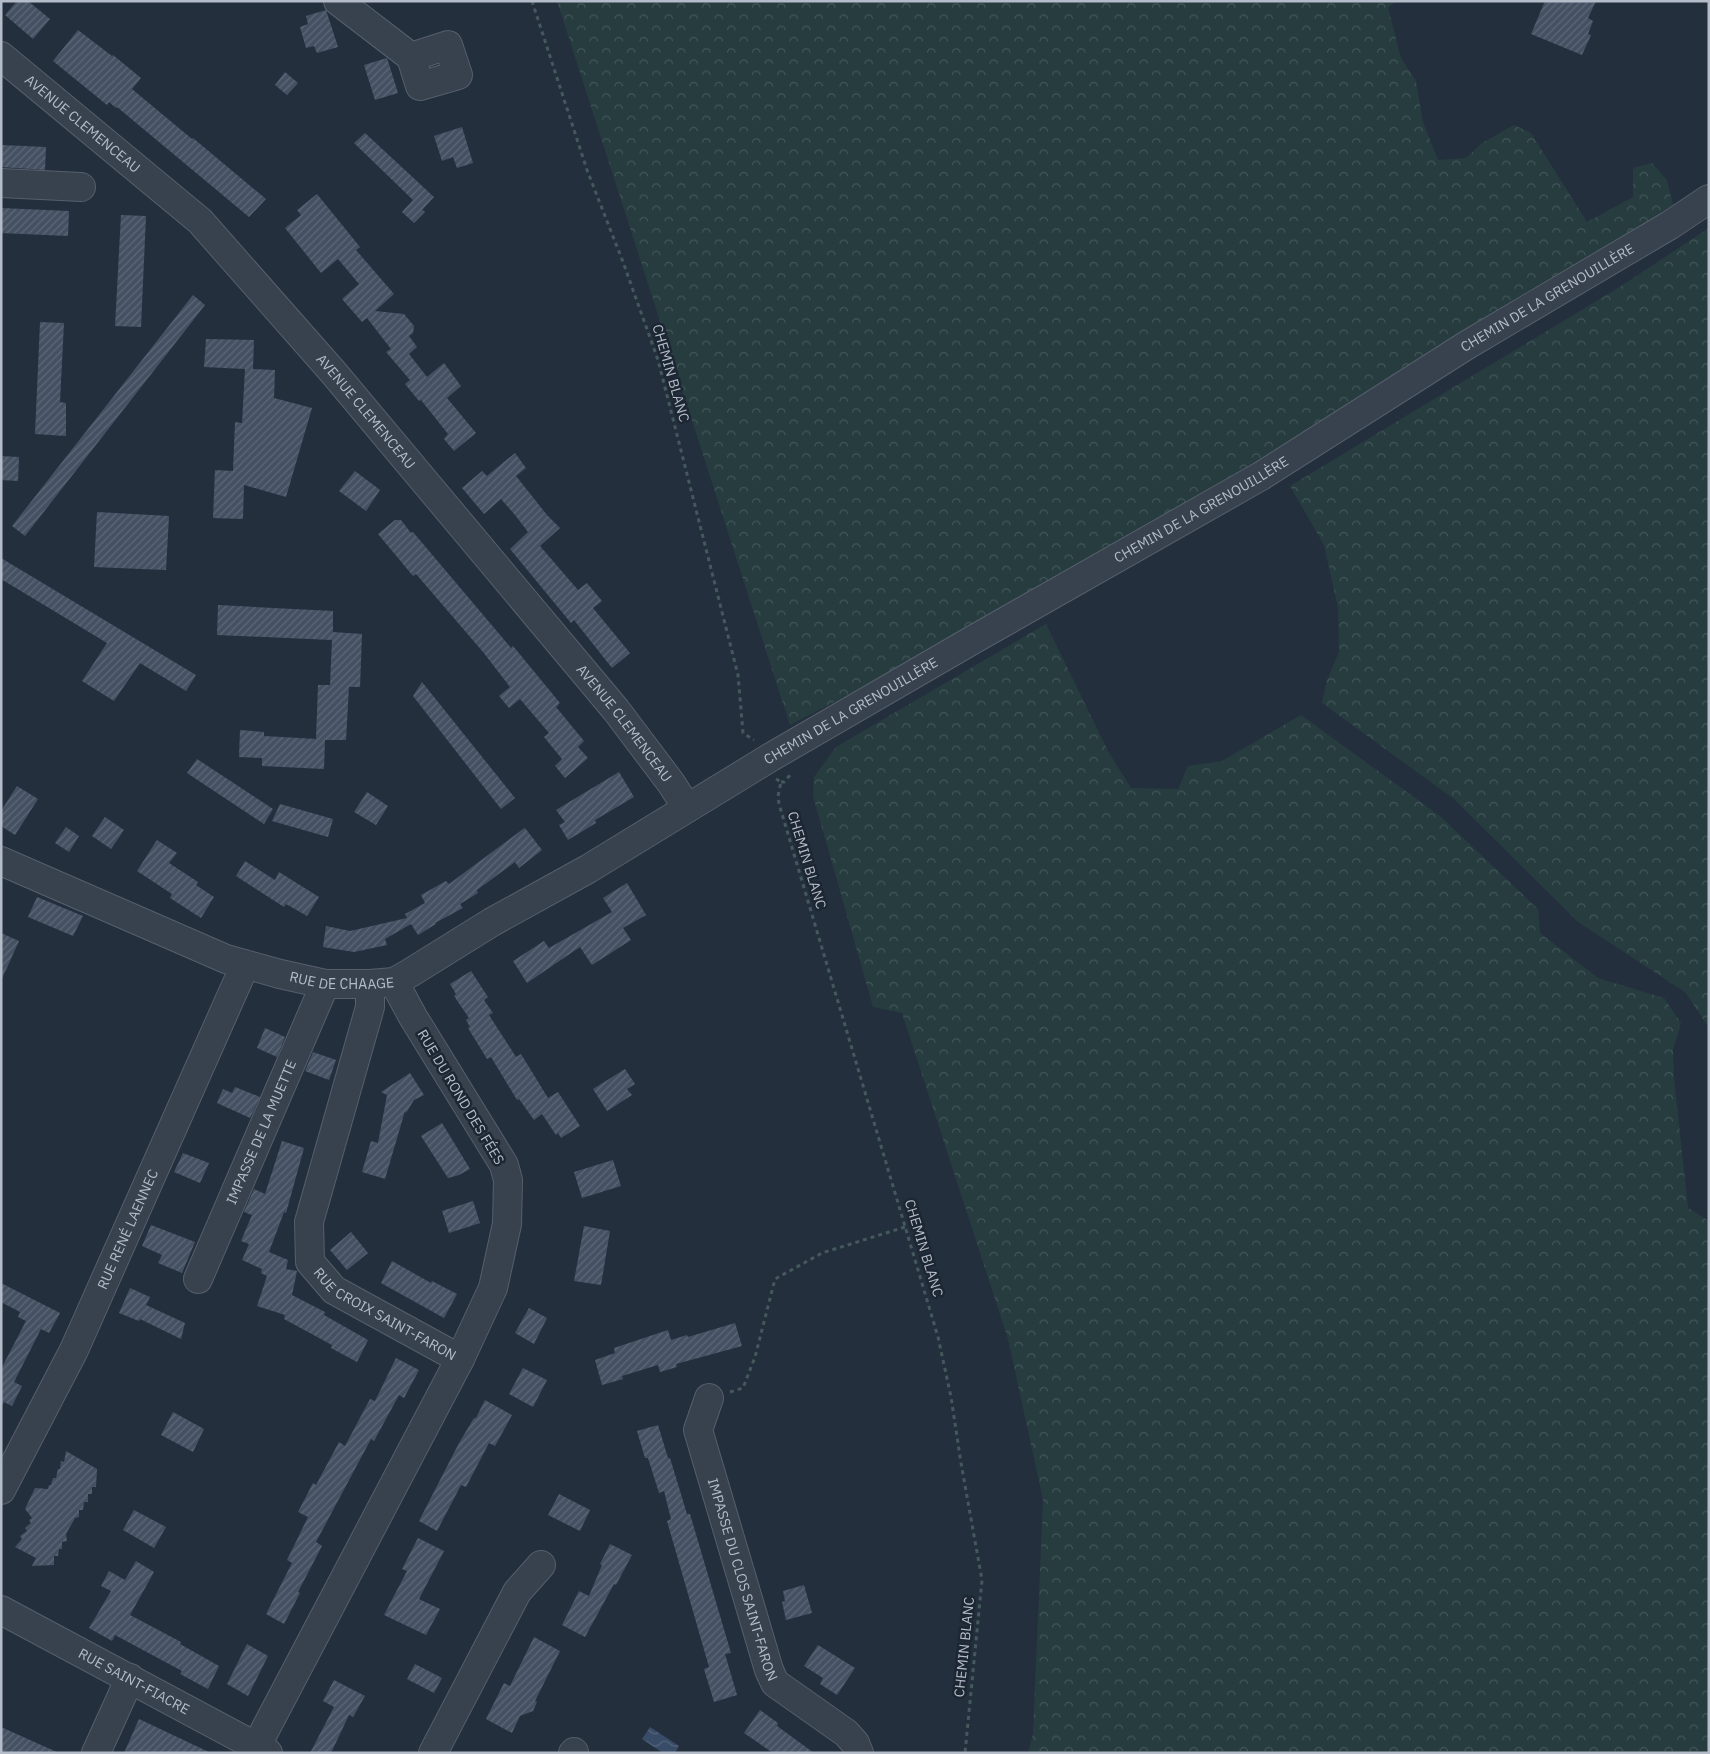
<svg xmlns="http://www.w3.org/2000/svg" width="1710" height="1754" viewBox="0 0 1710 1754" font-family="'IBM Plex Sans',sans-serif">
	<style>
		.forest { fill: url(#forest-crowns) }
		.water { fill: url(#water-waves) }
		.building { fill: url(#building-hatch) }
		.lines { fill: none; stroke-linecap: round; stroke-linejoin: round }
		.minor-casing { stroke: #565f6c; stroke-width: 30 }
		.path { stroke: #44595c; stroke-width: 3; stroke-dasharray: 4 4; stroke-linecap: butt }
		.minor { stroke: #38414e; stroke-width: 28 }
		.labels { text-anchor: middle; stroke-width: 5; stroke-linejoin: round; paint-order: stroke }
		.street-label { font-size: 14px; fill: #b4bcc9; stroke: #1d2633 }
	</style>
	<defs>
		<pattern id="forest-crowns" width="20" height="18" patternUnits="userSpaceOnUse" patternTransform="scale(1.25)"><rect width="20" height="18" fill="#263c3f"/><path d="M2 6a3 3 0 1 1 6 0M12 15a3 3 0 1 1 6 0" fill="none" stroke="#435659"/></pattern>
		<pattern id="water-waves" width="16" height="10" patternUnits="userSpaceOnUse" patternTransform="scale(1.25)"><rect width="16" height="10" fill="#394c67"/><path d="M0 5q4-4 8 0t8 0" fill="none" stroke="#53647b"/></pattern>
		<pattern id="building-hatch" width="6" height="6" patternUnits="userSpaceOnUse" patternTransform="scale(1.25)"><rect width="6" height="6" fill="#455162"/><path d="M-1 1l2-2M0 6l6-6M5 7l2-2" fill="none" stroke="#5d6877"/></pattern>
	</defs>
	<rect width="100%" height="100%" fill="#242f3e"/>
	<!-- forest -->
	<path class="forest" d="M 557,1 L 1396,1 L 1388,8 L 1401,58 L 1416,81 L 1423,122 L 1438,160 L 1466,158 L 1482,143 L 1514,125 L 1531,133 L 1587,222 L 1633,197 L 1633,168 L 1652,163 L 1667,180 L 1673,205 L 1278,452 L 979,627 L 790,725 Z
		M 1709,228 L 1709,1028 L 1685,992 L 1578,922 L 1454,799 L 1322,703 L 1327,680 L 1339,652 L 1338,608 L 1324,545 L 1290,486 L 1618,288 Z
		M 1046,624 L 1108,751 L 1131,788 L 1178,789 L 1188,766 L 1222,761 L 1301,715 L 1440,816 L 1538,909 L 1540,933 L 1598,978 L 1664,998 L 1681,1023 L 1673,1050 L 1674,1078 L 1688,1208 L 1709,1221 L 1709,1753 L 1028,1753 L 1033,1734 L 1043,1500 L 1008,1339 L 902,1013 L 873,1007 L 813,796 L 814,777 L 836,747 Z"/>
	<!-- water -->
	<path class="water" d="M 650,1727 L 679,1746 L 675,1753 L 663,1753 L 642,1739 Z"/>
	<!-- building -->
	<path class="building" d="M 17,1 L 28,1 L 50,19 L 33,39 L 5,15 Z
		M 1545,1 L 1596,1 L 1588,18 L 1593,21 L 1588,34 L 1591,35 L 1582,55 L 1531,34 Z
		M 326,10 L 338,47 L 317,53 L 314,46 L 306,48 L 300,27 L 308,24 L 306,16 Z
		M 78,30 L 112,56 L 113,55 L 141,78 L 132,89 L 192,139 L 193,138 L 266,199 L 249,217 L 117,107 L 116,108 L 109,102 L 107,105 L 53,61 Z
		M 387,58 L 398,93 L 375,100 L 364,65 Z
		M 285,72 L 298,83 L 287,95 L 275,85 Z
		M 462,127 L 473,163 L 457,168 L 453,157 L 442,161 L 434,136 Z
		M 365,133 L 434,197 L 423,209 L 422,209 L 425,212 L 414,223 L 402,212 L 413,200 L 354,143 Z
		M 1,145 L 46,147 L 45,170 L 1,167 Z
		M 317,194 L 360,247 L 356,250 L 394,294 L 375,311 L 404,314 L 414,326 L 413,333 L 409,336 L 417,347 L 409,354 L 427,377 L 444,363 L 461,386 L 447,398 L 476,433 L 454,451 L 444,439 L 448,434 L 421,400 L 419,401 L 405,384 L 410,380 L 386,352 L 391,349 L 367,318 L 362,322 L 342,299 L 359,284 L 338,259 L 321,273 L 285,228 L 301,215 L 297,210 Z
		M 1,208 L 69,211 L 68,236 L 1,233 Z
		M 121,215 L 146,216 L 141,327 L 115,326 Z
		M 193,295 L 205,305 L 25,536 L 12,526 Z
		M 40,322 L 64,323 L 60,402 L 66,403 L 66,436 L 35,434 Z
		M 206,339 L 254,340 L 253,369 L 275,370 L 274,398 L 312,408 L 286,497 L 244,485 L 243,519 L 213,518 L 215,470 L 233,471 L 235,422 L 242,423 L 245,369 L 204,367 Z
		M 515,453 L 526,468 L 516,476 L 547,515 L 560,528 L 540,546 L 578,590 L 587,583 L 602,601 L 593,608 L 630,653 L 612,668 L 574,620 L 571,623 L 510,549 L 528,532 L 515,515 L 501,499 L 484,514 L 462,488 L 482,471 L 487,476 Z
		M 1,456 L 19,457 L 18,481 L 1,480 Z
		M 355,471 L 380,490 L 366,511 L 339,491 Z
		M 97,512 L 169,516 L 166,570 L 94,567 Z
		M 395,520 L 401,520 L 411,533 L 413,532 L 511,648 L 513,646 L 560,703 L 556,707 L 584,741 L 578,747 L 588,758 L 565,778 L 555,766 L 562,759 L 544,737 L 549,733 L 520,699 L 509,708 L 499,696 L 510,687 L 483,652 L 416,574 L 413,576 L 378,534 Z
		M 1,558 L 196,675 L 186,691 L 140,663 L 114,701 L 82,681 L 107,643 L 1,579 Z
		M 218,605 L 333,611 L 333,632 L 362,634 L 360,687 L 349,687 L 346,740 L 325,740 L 324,769 L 262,766 L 262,758 L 239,757 L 240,730 L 264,732 L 264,736 L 316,739 L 318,685 L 330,685 L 332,640 L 217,635 Z
		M 422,682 L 515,798 L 501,809 L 413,696 Z
		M 197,759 L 273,809 L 264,824 L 187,773 Z
		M 619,772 L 634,797 L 595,820 L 596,823 L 568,840 L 559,825 L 565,822 L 556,810 Z
		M 17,786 L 38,799 L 15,835 L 1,826 L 1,811 Z
		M 367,792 L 388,806 L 376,825 L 354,812 Z
		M 280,804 L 333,819 L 328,837 L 272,821 Z
		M 105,817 L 124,830 L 111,849 L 92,836 Z
		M 66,827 L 79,836 L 69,852 L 55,843 Z
		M 525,828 L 542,850 L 519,868 L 515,862 L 477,890 L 478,893 L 460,904 L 463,908 L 435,923 L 436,924 L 418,935 L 411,924 L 385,939 L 387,945 L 354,952 L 323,947 L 326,926 L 350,931 L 407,918 L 405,914 L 425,903 L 421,895 L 446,881 L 449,884 L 523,829 Z
		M 157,840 L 177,853 L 169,863 L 198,882 L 196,885 L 214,897 L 201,918 L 170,898 L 172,894 L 137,871 Z
		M 245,861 L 275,880 L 279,872 L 319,897 L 307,916 L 286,904 L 284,907 L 236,876 Z
		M 627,883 L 646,915 L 623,928 L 631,940 L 592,965 L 580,947 L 527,983 L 513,961 L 544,941 L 549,948 L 612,912 L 603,898 Z
		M 37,897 L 83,916 L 73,936 L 28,917 Z
		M 1,933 L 19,941 L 1,981 Z
		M 471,971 L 488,997 L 484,1000 L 493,1013 L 489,1015 L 516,1057 L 521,1054 L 548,1098 L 558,1092 L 580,1126 L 561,1138 L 558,1133 L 556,1135 L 542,1114 L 534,1120 L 519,1099 L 517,1100 L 491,1057 L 487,1059 L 468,1028 L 470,1027 L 466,1020 L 469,1018 L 454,996 L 456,994 L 450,984 Z
		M 265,1028 L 285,1037 L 277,1057 L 257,1048 Z
		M 313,1052 L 336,1060 L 329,1080 L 305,1071 Z
		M 625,1069 L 635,1084 L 627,1089 L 632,1095 L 607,1111 L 593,1089 Z
		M 410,1073 L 424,1095 L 414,1100 L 406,1113 L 405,1111 L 385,1179 L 362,1172 L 371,1141 L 378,1143 L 387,1095 L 381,1092 Z
		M 235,1087 L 260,1097 L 250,1118 L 217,1103 L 223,1089 L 232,1093 Z
		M 442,1123 L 470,1169 L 459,1175 L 448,1178 L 421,1136 Z
		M 282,1141 L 304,1148 L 286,1213 L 284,1212 L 269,1252 L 288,1260 L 286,1269 L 297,1271 L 292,1295 L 325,1312 L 324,1315 L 368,1340 L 357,1362 L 331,1348 L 332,1345 L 284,1319 L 285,1315 L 257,1306 L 267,1276 L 261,1273 L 262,1269 L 242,1260 L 249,1244 L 241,1241 L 252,1215 L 244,1212 L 254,1189 L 265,1194 Z
		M 183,1153 L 209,1163 L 200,1183 L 174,1172 Z
		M 613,1160 L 621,1186 L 582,1198 L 574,1172 Z
		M 473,1201 L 480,1223 L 449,1233 L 442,1211 Z
		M 151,1225 L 195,1242 L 182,1273 L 158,1263 L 162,1255 L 142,1246 Z
		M 584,1226 L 610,1231 L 601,1285 L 574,1281 Z
		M 351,1232 L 368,1253 L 347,1270 L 330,1250 Z
		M 392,1261 L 431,1283 L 432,1281 L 457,1294 L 444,1318 L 381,1283 Z
		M 1,1283 L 60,1313 L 49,1333 L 41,1329 L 14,1382 L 22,1386 L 12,1406 L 4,1402 L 1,1407 L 1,1369 L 26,1321 L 18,1317 L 20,1312 L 1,1302 Z
		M 130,1288 L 150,1297 L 146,1305 L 185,1323 L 181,1339 L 140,1319 L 139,1321 L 119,1313 Z
		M 529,1308 L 547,1318 L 534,1344 L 515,1333 Z
		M 735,1323 L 742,1346 L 676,1364 L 677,1367 L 660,1372 L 658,1365 L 622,1376 L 623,1379 L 602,1385 L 595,1360 L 615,1353 L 614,1348 L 668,1330 L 671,1340 L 687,1335 L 688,1337 Z
		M 396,1358 L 419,1370 L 404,1398 L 399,1395 L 374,1441 L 371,1439 L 316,1542 L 322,1546 L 298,1592 L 300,1593 L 284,1624 L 266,1614 L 292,1563 L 287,1560 L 308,1517 L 298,1512 L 313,1483 L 316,1485 L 339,1442 L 345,1446 L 370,1399 L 375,1401 Z
		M 523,1368 L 547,1380 L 533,1407 L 509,1394 Z
		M 485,1400 L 512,1415 L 495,1446 L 489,1443 L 466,1487 L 461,1485 L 437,1531 L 419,1521 L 459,1443 L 474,1418 L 476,1418 Z
		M 173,1412 L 204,1429 L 193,1452 L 161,1435 Z
		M 658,1425 L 668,1458 L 670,1458 L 687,1514 L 690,1514 L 731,1653 L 725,1654 L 737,1695 L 714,1702 L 704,1669 L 709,1667 L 667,1521 L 671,1519 L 664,1491 L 659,1493 L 648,1458 L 645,1458 L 637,1431 Z
		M 66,1451 L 97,1469 L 96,1487 L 92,1487 L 92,1494 L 88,1494 L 88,1502 L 84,1502 L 83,1510 L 79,1510 L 79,1517 L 75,1518 L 66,1534 L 67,1541 L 62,1542 L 62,1549 L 59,1549 L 58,1556 L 54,1556 L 54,1565 L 32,1566 L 36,1558 L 15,1547 L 22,1539 L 20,1536 L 27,1531 L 25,1528 L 31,1523 L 29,1520 L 32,1518 L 25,1509 L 35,1488 L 48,1489 L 49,1485 L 51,1485 L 53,1478 L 56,1478 L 58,1469 L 60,1469 L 61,1461 L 64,1462 Z
		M 559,1494 L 590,1510 L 580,1531 L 548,1515 Z
		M 134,1510 L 166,1527 L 154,1548 L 123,1530 Z
		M 418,1538 L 444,1551 L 419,1599 L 440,1609 L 426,1635 L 384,1615 L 407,1571 L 402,1569 Z
		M 610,1544 L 632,1555 L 616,1585 L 614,1584 L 585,1637 L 562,1625 L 579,1591 L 589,1596 L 602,1565 L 600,1564 Z
		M 136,1561 L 154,1572 L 130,1615 L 181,1642 L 180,1644 L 219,1666 L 208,1689 L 180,1674 L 182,1671 L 115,1635 L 112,1641 L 89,1628 L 111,1591 L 101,1586 L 109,1571 L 125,1580 Z
		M 804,1585 L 812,1613 L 786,1620 L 782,1602 L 785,1601 L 783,1591 Z
		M 534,1637 L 560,1651 L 535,1701 L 537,1702 L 533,1711 L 520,1716 L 512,1733 L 486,1719 L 504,1683 L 510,1686 Z
		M 247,1644 L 268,1656 L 248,1696 L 227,1684 Z
		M 818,1645 L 855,1668 L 837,1695 L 820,1684 L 823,1678 L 804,1666 Z
		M 415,1664 L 442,1678 L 434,1693 L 407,1679 Z
		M 334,1680 L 365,1696 L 353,1717 L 349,1715 L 331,1753 L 310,1753 L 334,1707 L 323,1701 Z
		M 760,1710 L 778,1723 L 777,1726 L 814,1753 L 773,1753 L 744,1733 Z
		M 139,1719 L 211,1753 L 124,1753 Z
		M 1,1727 L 59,1753 L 1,1753 Z"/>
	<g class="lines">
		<!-- minor casing -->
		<g class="minor-casing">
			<g id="minor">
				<path d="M 338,1 L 411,57 L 420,86 L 458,75 L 448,45 L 411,57"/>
				<path id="s1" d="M 1,56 L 200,221 L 333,372 L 616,710 L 671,783 L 687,808"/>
				<path d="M 1,183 L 81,187"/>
				<path id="s2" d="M 1,861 L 226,959 L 280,974 L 325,984 L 370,984 L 394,982 L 410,973 L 492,922 L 588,869 L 771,757 L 976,638 L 1261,476 L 1467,345 L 1670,225 L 1709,199"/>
				<path id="s3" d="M 370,984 L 370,1007 L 309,1222 L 310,1262 L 334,1290 L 460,1359"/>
				<path id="s4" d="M 198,1279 L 325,984"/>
				<path id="s5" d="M 709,1398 L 698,1430 L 769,1670 L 775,1683 L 846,1733 L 855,1743 L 859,1753"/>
				<path id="s6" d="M 1,1490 L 74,1350 L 245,965"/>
				<path id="s7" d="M 1,1610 L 268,1753"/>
				<path d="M 256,1747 L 460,1359 L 493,1288 L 507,1224 L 508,1180 L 504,1165 L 413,1017 L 394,982"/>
				<path d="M 96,1753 L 130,1678"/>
				<path d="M 433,1753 L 517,1592 L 541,1565"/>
				<path d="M 573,1753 L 574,1752"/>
			</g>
		</g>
		<!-- path -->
		<path class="path" d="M 532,1 L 587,170 L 623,262 L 658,360 L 738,675 L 743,733 L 754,740
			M 776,779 L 781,782 L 778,796 L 779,804 L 938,1337 L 951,1397 L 961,1463 L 982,1580 L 965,1753
			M 781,782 L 784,782 L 790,775
			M 730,1392 L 743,1388 L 755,1357 L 775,1279 L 822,1253 L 905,1227"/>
		<!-- minor -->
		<use href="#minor" class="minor"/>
	</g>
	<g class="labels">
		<!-- street labels -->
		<g class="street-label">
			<text dy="5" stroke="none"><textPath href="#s1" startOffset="106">AVENUE CLEMENCEAU</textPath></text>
			<text dy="5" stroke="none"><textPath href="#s2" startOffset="1758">CHEMIN DE LA GRENOUILLÈRE</textPath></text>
			<text transform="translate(671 373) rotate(74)" y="5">CHEMIN BLANC</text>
			<text dy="5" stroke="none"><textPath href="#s1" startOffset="511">AVENUE CLEMENCEAU</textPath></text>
			<text dy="5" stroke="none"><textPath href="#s2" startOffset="1352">CHEMIN DE LA GRENOUILLÈRE</textPath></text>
			<text dy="5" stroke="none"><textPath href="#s2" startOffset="948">CHEMIN DE LA GRENOUILLÈRE</textPath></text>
			<text dy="5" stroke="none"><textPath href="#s1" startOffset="916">AVENUE CLEMENCEAU</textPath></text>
			<text transform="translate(807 860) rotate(73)" y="5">CHEMIN BLANC</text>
			<text dy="5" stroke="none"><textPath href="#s2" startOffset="364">RUE DE CHAAGE</textPath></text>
			<text transform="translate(461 1097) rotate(59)" y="5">RUE DU ROND DES FÉES</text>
			<text dy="5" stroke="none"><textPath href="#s4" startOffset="160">IMPASSE DE LA MUETTE</textPath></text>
			<text dy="5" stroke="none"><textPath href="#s6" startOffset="290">RUE RENÉ LAENNEC</textPath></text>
			<text transform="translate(924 1248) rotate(73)" y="5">CHEMIN BLANC</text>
			<text dy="5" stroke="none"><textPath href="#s3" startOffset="379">RUE CROIX SAINT-FARON</textPath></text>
			<text dy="5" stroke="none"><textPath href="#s5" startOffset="190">IMPASSE DU CLOS SAINT-FARON</textPath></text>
			<text transform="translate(964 1647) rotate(-84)" y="5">CHEMIN BLANC</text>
			<text dy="5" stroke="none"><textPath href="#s7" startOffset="151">RUE SAINT-FIACRE</textPath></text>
		</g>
	</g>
	<!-- border -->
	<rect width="1710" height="1754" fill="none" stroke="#b4bcc9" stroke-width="5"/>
</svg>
